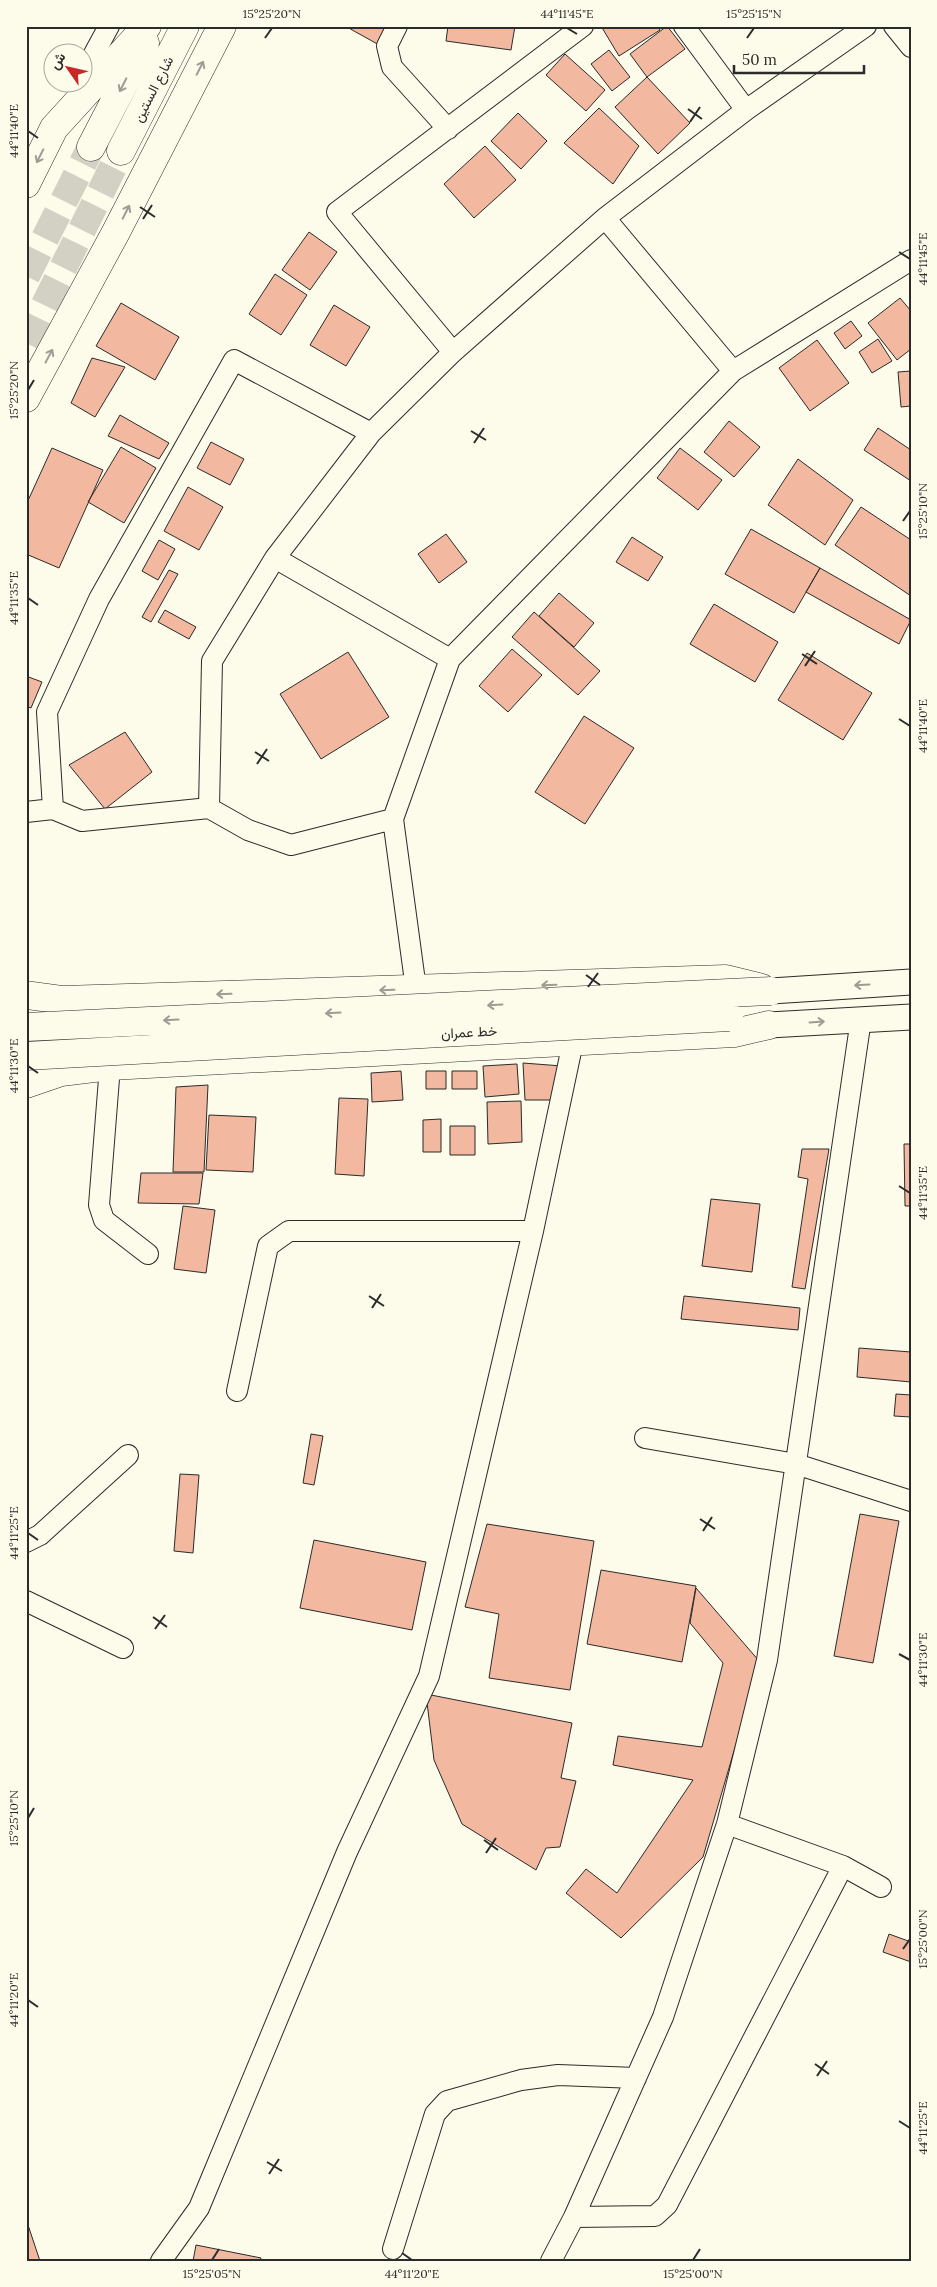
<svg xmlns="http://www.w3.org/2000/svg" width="937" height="2287" viewBox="0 0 937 2287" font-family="Lora,Vazirmatn,serif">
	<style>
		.building { fill: #f2b8a0; stroke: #2b2b2b }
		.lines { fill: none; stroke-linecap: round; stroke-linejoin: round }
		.highway-tunnel { stroke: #d3d1c4; stroke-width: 28; stroke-dasharray: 28 14; stroke-linecap: butt }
		.minor-casing { stroke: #2b2b2b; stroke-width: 22 }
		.major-casing { stroke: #2b2b2b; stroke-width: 27 }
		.highway-casing { stroke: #2b2b2b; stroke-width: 29 }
		.minor { stroke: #fdfbea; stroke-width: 20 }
		.major { stroke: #fdfbea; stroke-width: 25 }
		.highway { stroke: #fdfbea; stroke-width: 28 }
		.highway-bridge-casing { stroke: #2b2b2b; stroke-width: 29; stroke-linecap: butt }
		.highway-bridge { stroke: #fdfbea; stroke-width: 28 }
		.oneway { stroke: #9e9d94 }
		.ticks { fill: none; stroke: #2b2b2b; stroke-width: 2 }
		.labels { text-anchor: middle; stroke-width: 4; stroke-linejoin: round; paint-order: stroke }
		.street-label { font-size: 14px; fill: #2b2b2b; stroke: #fdfbea }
		.neatline { fill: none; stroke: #2b2b2b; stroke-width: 2 }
		.ticks-label { font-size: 12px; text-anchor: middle; fill: #2b2b2b }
	</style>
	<rect width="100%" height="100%" fill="#fdfbea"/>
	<!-- building -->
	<path class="building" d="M 345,26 L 392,26 L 381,46 Z
		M 448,26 L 515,26 L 511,50 L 446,41 Z
		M 601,26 L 657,26 L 660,30 L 619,56 Z
		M 667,26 L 685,49 L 647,77 L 630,54 Z
		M 609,50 L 630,77 L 612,91 L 591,64 Z
		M 565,54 L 605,90 L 586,111 L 546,75 Z
		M 647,77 L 690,123 L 658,154 L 615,107 Z
		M 599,108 L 639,146 L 613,184 L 564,143 Z
		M 518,113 L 547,141 L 521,169 L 491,141 Z
		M 485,146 L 516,180 L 474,218 L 444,184 Z
		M 309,232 L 337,252 L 310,290 L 282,270 Z
		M 275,274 L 307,295 L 281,335 L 249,314 Z
		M 900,298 L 911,311 L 911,349 L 897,360 L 868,323 Z
		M 121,303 L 179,337 L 155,380 L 96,346 Z
		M 334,305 L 370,327 L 346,366 L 310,345 Z
		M 851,321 L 862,336 L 845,349 L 834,333 Z
		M 878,339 L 892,361 L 872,373 L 859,352 Z
		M 817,340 L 849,383 L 810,411 L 779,368 Z
		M 92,358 L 125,367 L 95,417 L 71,403 Z
		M 911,371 L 911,406 L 901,407 L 898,372 Z
		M 120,415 L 169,443 L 159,459 L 108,436 Z
		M 729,421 L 760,447 L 734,477 L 704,452 Z
		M 878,428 L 911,450 L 911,481 L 864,450 Z
		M 211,442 L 244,459 L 230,485 L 197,468 Z
		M 121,447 L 156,468 L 124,523 L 88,502 Z
		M 52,448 L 103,470 L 59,568 L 26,554 L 26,505 Z
		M 680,448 L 722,480 L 698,510 L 657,478 Z
		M 798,459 L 853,500 L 825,545 L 768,505 Z
		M 188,487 L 223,507 L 199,550 L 164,531 Z
		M 861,507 L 911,540 L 911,596 L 835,545 Z
		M 751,529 L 820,568 L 794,613 L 725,574 Z
		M 446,534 L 467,562 L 439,583 L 418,554 Z
		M 632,537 L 663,557 L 648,581 L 616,562 Z
		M 159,540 L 175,549 L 158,580 L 142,571 Z
		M 820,568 L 911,620 L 899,644 L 806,592 Z
		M 169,570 L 178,574 L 151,622 L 142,617 Z
		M 559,593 L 594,623 L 574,647 L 539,616 Z
		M 714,604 L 778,642 L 755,682 L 690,644 Z
		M 165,610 L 196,627 L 189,639 L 158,622 Z
		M 534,612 L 600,671 L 578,695 L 512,637 Z
		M 512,649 L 542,675 L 508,712 L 479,686 Z
		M 348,652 L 389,717 L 321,759 L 280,694 Z
		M 807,653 L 872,693 L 843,740 L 778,700 Z
		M 26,676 L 42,682 L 31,708 L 26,706 Z
		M 584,716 L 634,748 L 585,824 L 535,792 Z
		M 125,732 L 152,772 L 105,809 L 69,765 Z
		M 523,1063 L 562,1066 L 558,1100 L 525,1100 Z
		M 517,1064 L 519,1094 L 485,1097 L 483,1066 Z
		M 401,1071 L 403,1100 L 372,1102 L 371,1073 Z
		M 426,1071 L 446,1071 L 446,1089 L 426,1089 Z
		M 452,1071 L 477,1071 L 477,1089 L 452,1089 Z
		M 208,1085 L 204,1172 L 173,1172 L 176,1087 Z
		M 339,1098 L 368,1099 L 364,1176 L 335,1174 Z
		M 521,1101 L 522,1142 L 488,1144 L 487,1102 Z
		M 209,1115 L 256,1117 L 253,1172 L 206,1170 Z
		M 441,1119 L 441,1152 L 423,1152 L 423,1120 Z
		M 450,1126 L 475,1126 L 475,1155 L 450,1155 Z
		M 904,1144 L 911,1144 L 911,1206 L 905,1206 Z
		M 802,1149 L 829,1149 L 805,1289 L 792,1287 L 808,1179 L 798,1177 Z
		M 141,1173 L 203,1173 L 199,1204 L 138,1203 Z
		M 711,1199 L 760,1204 L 752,1272 L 702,1266 Z
		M 183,1206 L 215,1210 L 206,1273 L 174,1269 Z
		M 684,1296 L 800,1308 L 798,1330 L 681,1319 Z
		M 859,1348 L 911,1352 L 911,1382 L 857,1377 Z
		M 896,1394 L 911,1395 L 911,1417 L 894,1416 Z
		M 311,1434 L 323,1436 L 314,1485 L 303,1483 Z
		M 180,1474 L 199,1475 L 193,1553 L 174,1551 Z
		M 860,1514 L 899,1521 L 873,1663 L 834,1656 Z
		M 487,1524 L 594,1541 L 570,1690 L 489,1678 L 499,1614 L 465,1607 Z
		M 314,1540 L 426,1562 L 412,1630 L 300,1608 Z
		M 601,1570 L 696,1586 L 682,1662 L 587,1644 Z
		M 696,1588 L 760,1662 L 703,1857 L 621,1938 L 566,1893 L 586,1869 L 617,1893 L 693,1780 L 613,1765 L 618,1736 L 702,1747 L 723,1663 L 690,1623 Z
		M 426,1694 L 572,1723 L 561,1778 L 576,1781 L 560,1847 L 546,1848 L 536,1870 L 462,1824 L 434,1760 Z
		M 889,1934 L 911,1942 L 911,1962 L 883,1952 Z
		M 26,2219 L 40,2261 L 26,2261 Z
		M 196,2245 L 261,2258 L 260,2261 L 193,2261 Z"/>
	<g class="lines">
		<!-- highway-tunnel -->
		<path class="highway-tunnel" d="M 26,276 L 91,147
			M 26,343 L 121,151"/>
		<!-- minor casing -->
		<g class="minor-casing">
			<path id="minor" d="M 397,26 L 387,46 L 392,67 L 448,129
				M 684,26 L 746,110
				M 894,26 L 911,47
				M 82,76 L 109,26
				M 605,218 L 733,371
				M 453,352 L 337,212 L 583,26
				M 275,558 L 450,659
				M 209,808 L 248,830 L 291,845 L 393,819
				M 53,809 L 47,712 L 99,599 L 234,360 L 371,433
				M 26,812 L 53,809 L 82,821 L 209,808 L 212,661 L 275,558 L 371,433 L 453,352 L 605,218 L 746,110 L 866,26
				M 416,989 L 393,819 L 450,659 L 733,371 L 911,260
				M 110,1066 L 99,1205 L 104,1220 L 148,1254
				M 237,1391 L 268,1246 L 289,1231 L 533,1231
				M 645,1438 L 796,1464 L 911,1501
				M 26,1542 L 40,1535 L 128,1455
				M 26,1601 L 123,1648
				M 727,1824 L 843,1866 L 881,1887
				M 574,2217 L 655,2216 L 667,2205 L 843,1866
				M 393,2249 L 435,2114 L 447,2101 L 521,2080 L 558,2075 L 636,2078
				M 161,2261 L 199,2208 L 347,1852 L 429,1676 L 533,1231 L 573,1042
				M 551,2261 L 574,2217 L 663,2017 L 727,1824 L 767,1660 L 861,1019"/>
		</g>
		<!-- major casing -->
		<g class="major-casing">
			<path id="major" d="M 771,991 L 911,982
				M 769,1025 L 911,1017"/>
		</g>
		<!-- highway casing -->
		<g class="highway-casing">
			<path id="highway" d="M 91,147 L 145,43
				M 121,151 L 185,26
				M 26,184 L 54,128 L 147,26
				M 26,398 L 116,232 L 222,26
				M 26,995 L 63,1000 L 726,979 L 762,988
				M 26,1084 L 61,1072 L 110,1066 L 734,1033 L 769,1025"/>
		</g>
		<!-- minor -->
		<use href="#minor" class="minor"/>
		<!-- major -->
		<use href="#major" class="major"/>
		<!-- highway -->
		<use href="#highway" class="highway"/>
		<!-- highway-bridge casing -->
		<g class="highway-bridge-casing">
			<path id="highway-bridge" d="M 26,1027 L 771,991
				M 26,1056 L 729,1017"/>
		</g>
		<!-- highway-bridge -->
		<use href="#highway-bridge" class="highway-bridge"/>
	</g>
	<!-- one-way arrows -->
	<defs><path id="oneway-shaft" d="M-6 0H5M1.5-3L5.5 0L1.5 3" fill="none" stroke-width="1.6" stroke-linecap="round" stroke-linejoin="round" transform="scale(1.25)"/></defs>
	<g class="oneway">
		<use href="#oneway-shaft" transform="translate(200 68) rotate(-63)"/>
		<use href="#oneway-shaft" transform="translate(123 85) rotate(117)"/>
		<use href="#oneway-shaft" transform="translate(40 156) rotate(117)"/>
		<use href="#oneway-shaft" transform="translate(126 212) rotate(-63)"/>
		<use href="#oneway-shaft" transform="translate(49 356) rotate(-62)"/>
		<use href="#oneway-shaft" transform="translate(549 985) rotate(178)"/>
		<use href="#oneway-shaft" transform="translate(862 985) rotate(177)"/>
		<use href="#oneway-shaft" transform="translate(387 990) rotate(178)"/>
		<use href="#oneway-shaft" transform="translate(224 994) rotate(178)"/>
		<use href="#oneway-shaft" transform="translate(495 1005) rotate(177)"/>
		<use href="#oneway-shaft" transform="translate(333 1013) rotate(177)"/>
		<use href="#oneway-shaft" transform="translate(171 1020) rotate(177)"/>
		<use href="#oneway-shaft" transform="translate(817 1022) rotate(-4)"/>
	</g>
	<!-- ticks -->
	<path class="ticks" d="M 567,28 L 577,34M 265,38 L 272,28M 747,38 L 754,28M 688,109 L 702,119M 690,122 L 700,107M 28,131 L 38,138M 140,207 L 155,217M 143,219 L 152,205M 899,252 L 910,259M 28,390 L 34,380M 471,431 L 486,440M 474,443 L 484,428M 903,521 L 910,511M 28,598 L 38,605M 802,654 L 817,664M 805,666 L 815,651M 899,719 L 910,726M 255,752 L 269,761M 257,764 L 267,749M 586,975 L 600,985M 588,987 L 598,973M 28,1066 L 38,1073M 899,1186 L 910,1193M 369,1296 L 384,1306M 372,1308 L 381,1294M 700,1519 L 715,1529M 703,1531 L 712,1517M 28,1533 L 38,1540M 153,1617 L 167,1627M 155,1629 L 165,1615M 899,1654 L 910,1660M 28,1818 L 34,1808M 484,1840 L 498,1850M 486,1853 L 496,1838M 903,1949 L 910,1939M 28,2000 L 38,2007M 815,2064 L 829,2074M 817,2076 L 827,2061M 899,2121 L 910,2128M 267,2162 L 282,2171M 269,2174 L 279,2159M 402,2253 L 412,2260M 212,2260 L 219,2249M 693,2260 L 700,2249"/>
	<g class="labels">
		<!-- street labels -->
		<g class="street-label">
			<text transform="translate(153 89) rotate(-63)" y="5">شارع الستين</text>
			<text transform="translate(469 1032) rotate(-3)" y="5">خط عمران</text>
		</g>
	</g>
	<!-- border -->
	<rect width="937" height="2287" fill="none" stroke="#fdfbea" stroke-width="55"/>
	<!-- north arrow -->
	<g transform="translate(68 68) rotate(304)"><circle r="24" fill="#fdfbea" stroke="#a9a89e"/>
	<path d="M0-4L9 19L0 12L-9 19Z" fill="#c62828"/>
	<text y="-8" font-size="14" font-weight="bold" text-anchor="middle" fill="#2b2b2b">ش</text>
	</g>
	<!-- scale -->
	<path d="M734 65v8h130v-8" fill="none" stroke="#2b2b2b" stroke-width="2.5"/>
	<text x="742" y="65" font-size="15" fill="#2b2b2b" stroke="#fdfbea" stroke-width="4" paint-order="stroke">50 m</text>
	<rect x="28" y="28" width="882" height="2232" class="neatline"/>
	<g class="ticks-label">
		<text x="272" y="18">15°25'20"N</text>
		<text x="567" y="18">44°11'45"E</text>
		<text x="754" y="18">15°25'15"N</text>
		<text transform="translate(14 131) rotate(-90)" y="4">44°11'40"E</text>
		<text transform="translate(923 259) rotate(-90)" y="4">44°11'45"E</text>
		<text transform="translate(14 390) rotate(-90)" y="4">15°25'20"N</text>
		<text transform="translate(923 511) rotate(-90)" y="4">15°25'10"N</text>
		<text transform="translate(14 598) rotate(-90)" y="4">44°11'35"E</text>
		<text transform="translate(923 726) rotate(-90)" y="4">44°11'40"E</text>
		<text transform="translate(14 1066) rotate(-90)" y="4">44°11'30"E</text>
		<text transform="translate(923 1193) rotate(-90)" y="4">44°11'35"E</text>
		<text transform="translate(14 1533) rotate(-90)" y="4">44°11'25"E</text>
		<text transform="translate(923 1660) rotate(-90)" y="4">44°11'30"E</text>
		<text transform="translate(14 1818) rotate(-90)" y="4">15°25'10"N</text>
		<text transform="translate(923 1939) rotate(-90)" y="4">15°25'00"N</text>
		<text transform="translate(14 2000) rotate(-90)" y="4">44°11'20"E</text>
		<text transform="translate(923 2128) rotate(-90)" y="4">44°11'25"E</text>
		<text x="212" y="2278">15°25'05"N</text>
		<text x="412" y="2278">44°11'20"E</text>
		<text x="693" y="2278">15°25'00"N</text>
	</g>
</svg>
